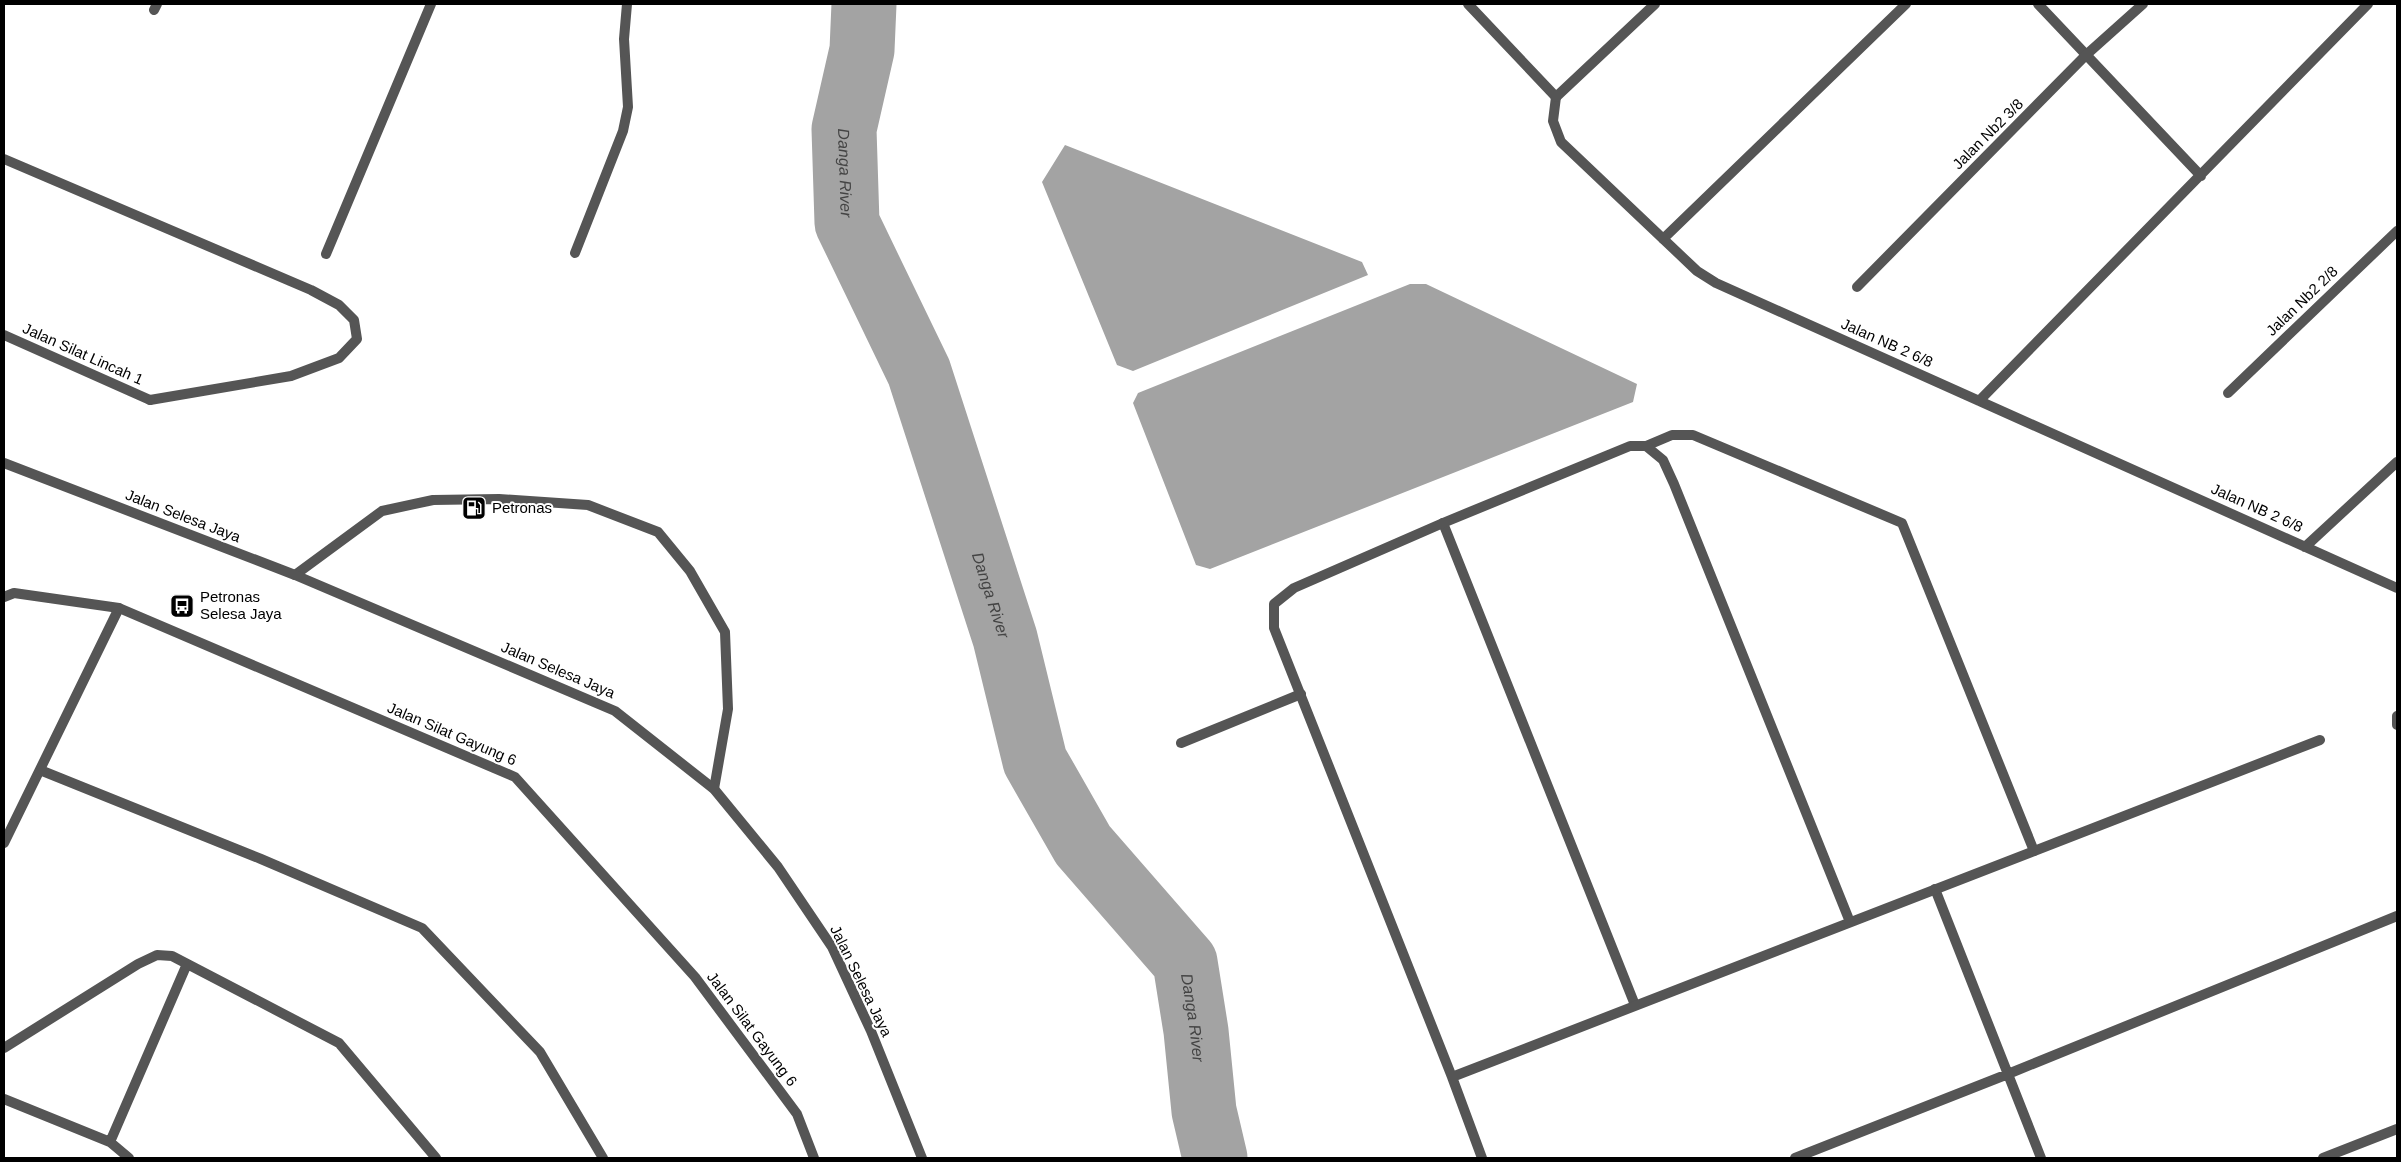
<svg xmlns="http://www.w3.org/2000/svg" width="2401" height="1162" viewBox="0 0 2401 1162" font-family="Helvetica,sans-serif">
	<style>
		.water { fill: #a3a3a3 }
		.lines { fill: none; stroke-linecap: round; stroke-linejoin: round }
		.river { stroke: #a3a3a3; stroke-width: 65 }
		.service { stroke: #555; stroke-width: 10 }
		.minor { stroke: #555; stroke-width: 10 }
		.tertiary { stroke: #555; stroke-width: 10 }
		.labels { text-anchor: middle; stroke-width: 4; stroke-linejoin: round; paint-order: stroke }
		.street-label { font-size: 15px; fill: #000; stroke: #fff }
		.poi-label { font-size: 15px; fill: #000; stroke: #fff; text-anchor: start }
		.water-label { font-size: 16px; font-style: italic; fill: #444; stroke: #fff }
	</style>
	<rect width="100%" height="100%" fill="#fff"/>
	<!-- water -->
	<path class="water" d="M 1065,145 L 1362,262 L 1368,275 L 1133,371 L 1117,365 L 1042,182 Z
		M 1410,284 L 1426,284 L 1637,384 L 1633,402 L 1210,569 L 1196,565 L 1133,403 L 1138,393 Z"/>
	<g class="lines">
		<!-- river -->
		<path class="river" id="s1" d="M 864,4 L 862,50 L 844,129 L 847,223 L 919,372 L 1005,638 L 1035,761 L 1083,845 L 1185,962 L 1196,1031 L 1204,1111 L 1215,1158"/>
		<!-- service -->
		<path class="service" d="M 2038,4 L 2201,176
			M 1556,97 L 1553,121 L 1561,142 L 1697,271 L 1716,283 L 2397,588
			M 4,159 L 311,290 L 339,305 L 354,320 L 357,339 L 339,358 L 291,376 L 150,400
			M 1663,239 L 1906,4
			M 575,253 L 623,131 L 628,107 L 624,39 L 627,4
			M 326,254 L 431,4
			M 1979,401 L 2368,4
			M 1646,446 L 1672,435 L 1693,435 L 1902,523 L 2034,851
			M 1443,523 L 1635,1005
			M 2305,547 L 2397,462
			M 295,575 L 382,511 L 433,500 L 499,499 L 588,505 L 658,532 L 690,571 L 725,632 L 728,709 L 714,789
			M 1181,743 L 1301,694
			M 40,770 L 261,859 L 422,928 L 540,1052 L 603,1158
			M 4,843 L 119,608
			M 1935,889 L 2041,1158
			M 4,1048 L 138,964 L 157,955 L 172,956 L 339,1043 L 436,1158
			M 4,1099 L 110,1142 L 129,1158
			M 110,1142 L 187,964
			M 1795,1158 L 2008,1074 L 2397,916"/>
		<!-- minor -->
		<path class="minor" d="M 1468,4 L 1556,97 L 1655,4
			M 154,10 L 157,4
			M 1857,287 L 2086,55 L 2143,4
			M 4,335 L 150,400
			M 2228,393 L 2397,231
			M 4,597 L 14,593 L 119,608 L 515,777 L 695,977 L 797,1114 L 814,1158
			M 2397,716 L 2397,725
			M 1452,1077 L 2320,740
			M 1482,1158 L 1452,1077 L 1274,628 L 1274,604 L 1294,588 L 1443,523 L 1630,446 L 1646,446 L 1663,460 L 1674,484 L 1850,922
			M 2323,1158 L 2397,1129"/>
		<!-- tertiary -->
		<path class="tertiary" d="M 4,463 L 295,575 L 615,711 L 714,789 L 778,867 L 832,947 L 871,1031 L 922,1158"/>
	</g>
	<!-- icons -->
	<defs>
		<g id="fuel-square" transform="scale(1.25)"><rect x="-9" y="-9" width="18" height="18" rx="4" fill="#000" stroke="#fff"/><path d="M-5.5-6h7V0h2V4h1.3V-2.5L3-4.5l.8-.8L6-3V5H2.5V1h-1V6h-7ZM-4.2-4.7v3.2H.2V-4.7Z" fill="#fff"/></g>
		<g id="bus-square" transform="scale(1.25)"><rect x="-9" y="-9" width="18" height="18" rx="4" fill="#000" stroke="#fff"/><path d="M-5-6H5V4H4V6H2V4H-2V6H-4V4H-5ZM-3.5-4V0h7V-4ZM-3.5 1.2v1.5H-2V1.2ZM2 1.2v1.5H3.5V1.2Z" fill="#fff"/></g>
	</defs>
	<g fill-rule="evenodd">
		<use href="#fuel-square" x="474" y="508"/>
		<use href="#bus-square" x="182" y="606"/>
	</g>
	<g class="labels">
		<!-- street labels -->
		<g class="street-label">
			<text transform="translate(1988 134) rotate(-45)" y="5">Jalan Nb2 3/8</text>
			<text transform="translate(2302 301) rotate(-44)" y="5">Jalan Nb2 2/8</text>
			<text transform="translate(1887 343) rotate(24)" y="5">Jalan NB 2 6/8</text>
			<text transform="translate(83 354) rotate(24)" y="5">Jalan Silat Lincah 1</text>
			<text transform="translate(2257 508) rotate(24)" y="5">Jalan NB 2 6/8</text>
			<text transform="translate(183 516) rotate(21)" y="5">Jalan Selesa Jaya</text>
			<text transform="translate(558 670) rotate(23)" y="5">Jalan Selesa Jaya</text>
			<text transform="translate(452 734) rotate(23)" y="5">Jalan Silat Gayung 6</text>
			<text transform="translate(861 981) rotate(64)" y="5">Jalan Selesa Jaya</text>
			<text transform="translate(752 1029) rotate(53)" y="5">Jalan Silat Gayung 6</text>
		</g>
		<!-- poi labels -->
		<g class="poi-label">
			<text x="492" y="513">Petronas</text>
			<text x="200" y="602">Petronas<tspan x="200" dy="17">Selesa Jaya</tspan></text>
		</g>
		<!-- water labels -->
		<g class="water-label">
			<text dy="6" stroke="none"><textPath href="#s1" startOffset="171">Danga River</textPath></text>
			<text dy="6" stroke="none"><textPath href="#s1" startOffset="621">Danga River</textPath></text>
			<text dy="6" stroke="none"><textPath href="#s1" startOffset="1101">Danga River</textPath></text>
		</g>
	</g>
	<!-- border -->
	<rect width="2401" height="1162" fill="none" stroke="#000000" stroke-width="10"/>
</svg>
